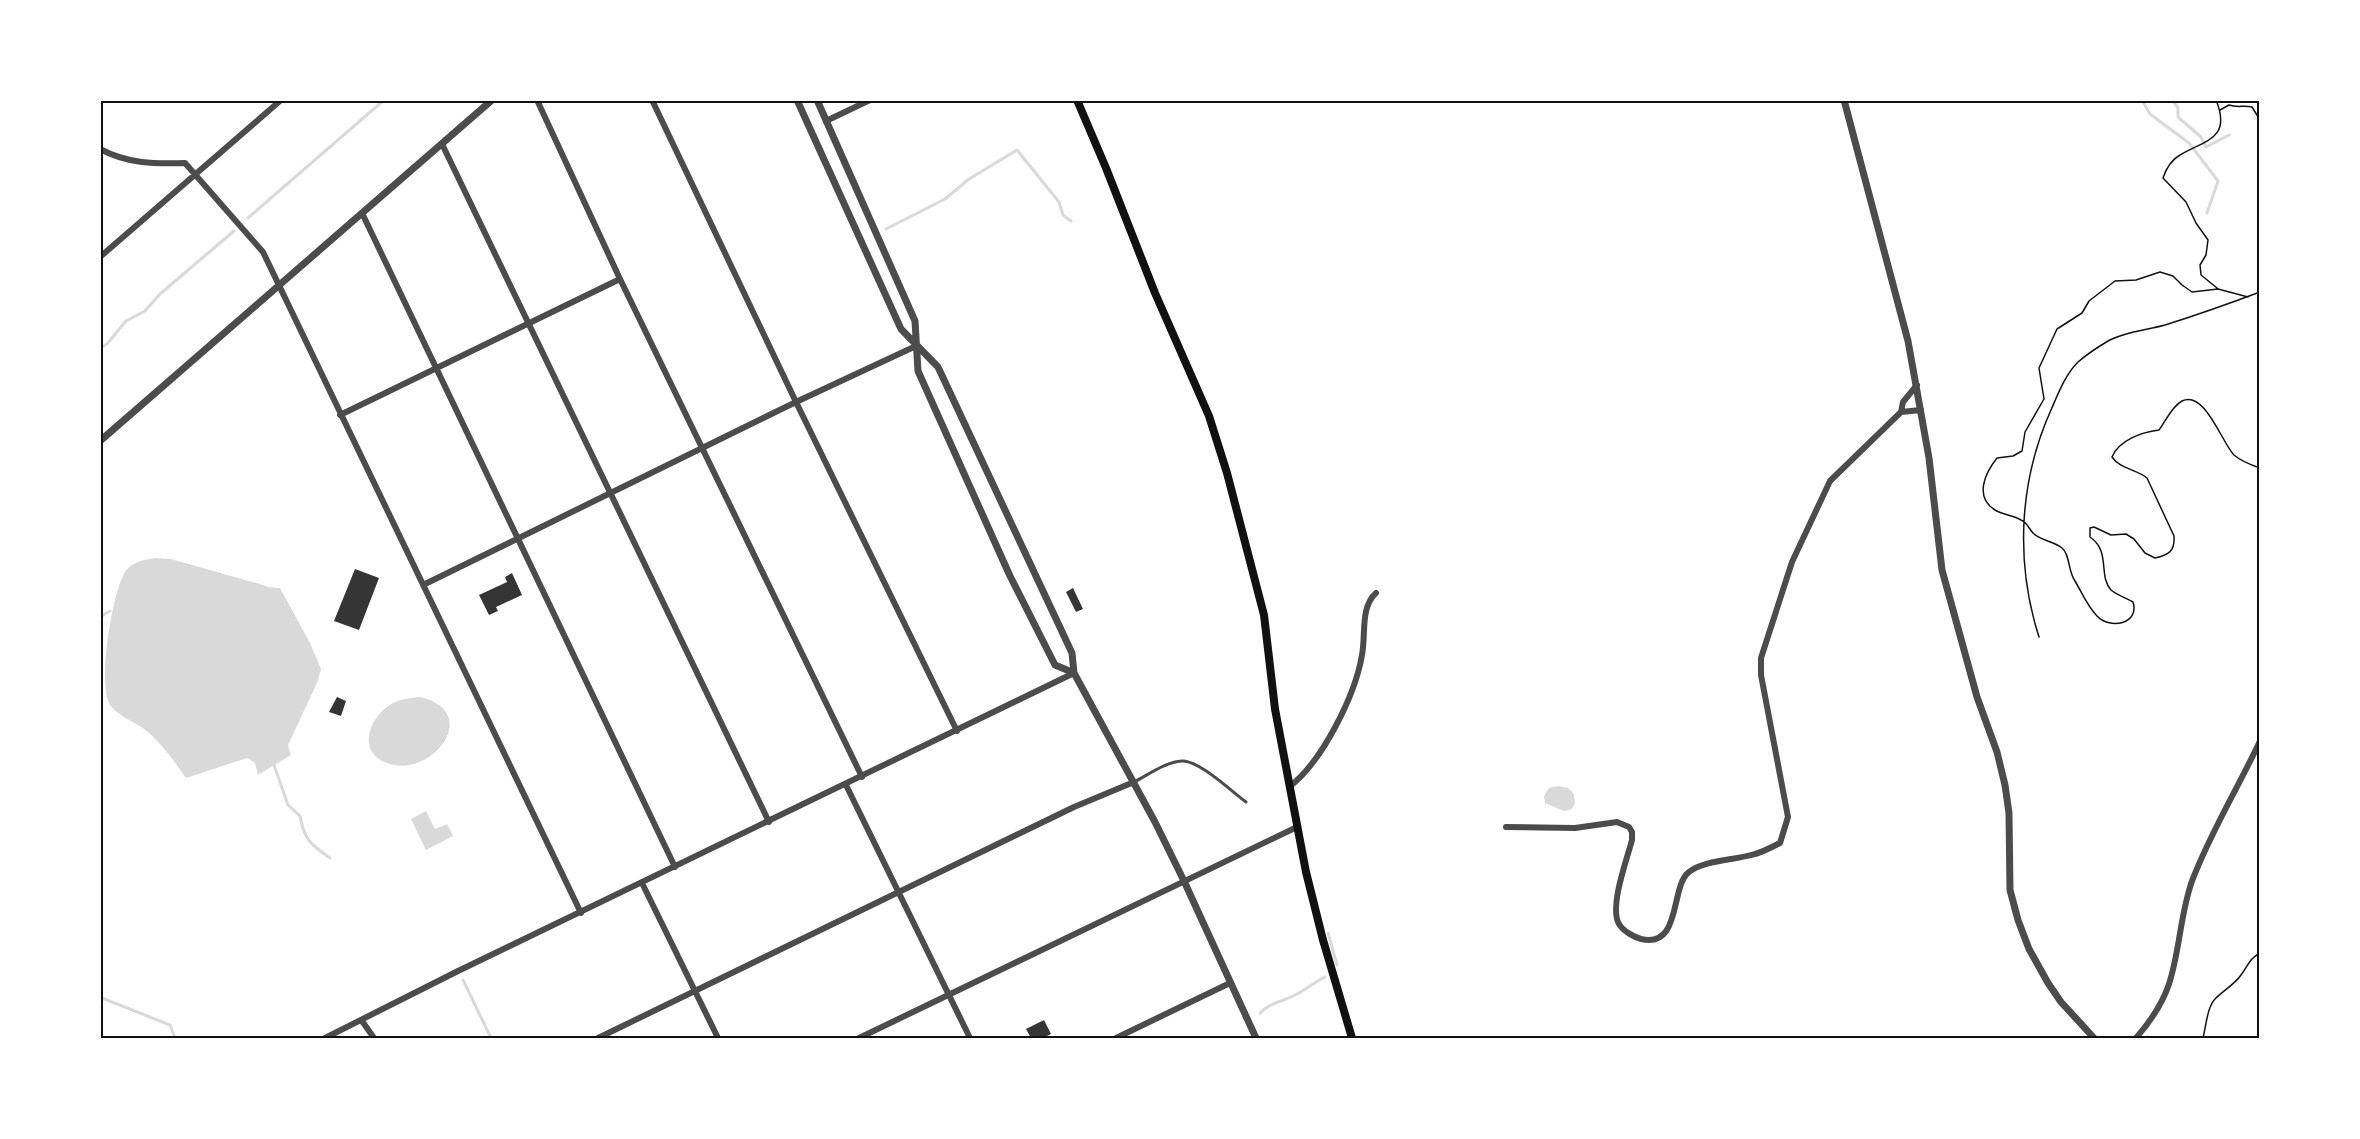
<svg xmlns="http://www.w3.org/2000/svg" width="2360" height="1139" viewBox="0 0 2360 1139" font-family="Barlow,sans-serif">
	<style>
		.water { fill: #d9d9d9 }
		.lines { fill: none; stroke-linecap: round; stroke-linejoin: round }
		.stream { stroke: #d9d9d9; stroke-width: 3 }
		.building { fill: #353535 }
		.path { stroke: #111; stroke-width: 1.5 }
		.service { stroke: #4c4c4c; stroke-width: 3 }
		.minor { stroke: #4c4c4c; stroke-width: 6 }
		.tertiary { stroke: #4c4c4c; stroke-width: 7 }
		.secondary { stroke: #111; stroke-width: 8 }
		.neatline { fill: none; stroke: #111; stroke-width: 2 }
	</style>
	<rect width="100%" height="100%" fill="#fff"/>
	<!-- water -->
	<path class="water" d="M 155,558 L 171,559 L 260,584 L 268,587 L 280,588 L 310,643 L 321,669 L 317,683 L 288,745 L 291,755 L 258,775 L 255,763 L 247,758 L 186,778 C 174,761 160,741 144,729 C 133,721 118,716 110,705 C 97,685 112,595 124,574 C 130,562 143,560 155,558 Z
		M 420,697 C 484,712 431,780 387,763 C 356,752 369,716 393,703 C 401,699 411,698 420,697 Z
		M 1558,786 L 1568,788 L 1574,794 L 1575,803 L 1572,809 L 1564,811 L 1545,803 L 1544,796 L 1549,788 Z
		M 426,811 L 435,829 L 447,824 L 453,836 L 426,850 L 411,819 Z"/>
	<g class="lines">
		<!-- stream -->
		<path class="stream" d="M 2142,100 L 2150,114 L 2189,143 L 2218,181 L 2207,213
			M 2172,100 L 2178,108 L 2178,117 L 2201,137 L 2206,147 L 2229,135
			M 248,218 L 384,100
			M 886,229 L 945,199 L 969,179 L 1017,150 L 1059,202 L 1063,215 L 1071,221
			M 100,348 L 107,344 L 126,321 L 145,311 L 160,294 L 234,231
			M 100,617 L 110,611
			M 274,765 L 288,805 L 300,816 C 304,839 311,845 330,858
			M 1328,933 L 1337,965
			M 463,980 L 491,1038
			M 100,995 L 102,998 L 170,1025 L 175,1038
			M 1260,1013 C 1271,1002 1282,1002 1295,995 C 1306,990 1314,982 1325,977"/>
	</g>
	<!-- building -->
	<path class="building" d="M 355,569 L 379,578 L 359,630 L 334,621 Z
		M 512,573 L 522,595 L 496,607 L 498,611 L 489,615 L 479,595 L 507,582 L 505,577 Z
		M 1073,588 L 1083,609 L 1076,612 L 1066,592 Z
		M 337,697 L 346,701 L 341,716 L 329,712 Z
		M 1044,1020 L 1051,1034 L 1043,1038 L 1031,1038 L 1026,1029 Z"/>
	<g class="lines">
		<!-- path -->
		<path class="path" d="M 2216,100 C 2232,139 2205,140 2180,155 C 2171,160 2166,169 2163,178 L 2186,202 L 2196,223 L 2208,240 L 2206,255 L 2200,265 L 2201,275 L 2217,288
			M 2220,110 L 2229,105 C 2237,108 2244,105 2252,107 L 2260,120
			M 2248,297 L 2218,289 L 2192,292 L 2182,285 L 2173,276 L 2160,272 L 2136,280 L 2115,281 L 2089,301 L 2082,313 L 2057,329 L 2039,368 L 2044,399 L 2025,432 L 2022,451 L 2013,456 L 1997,458 C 1985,473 1974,497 1995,510 C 2003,515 2013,515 2021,520 C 2027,522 2029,529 2033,533 C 2041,541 2054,541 2062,548 C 2070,554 2068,572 2075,581 C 2082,593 2088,607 2097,616 C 2110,630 2140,624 2133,602 C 2126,598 2117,595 2111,590 C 2098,576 2111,551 2090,537 L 2090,528 L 2094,527 L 2111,535 L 2126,534 L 2134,539 L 2145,553 L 2155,558 C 2169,555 2175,551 2174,536 L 2147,478 C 2136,469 2120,469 2112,457 C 2119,440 2142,432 2159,430 C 2165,422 2172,406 2182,401 C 2205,390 2222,443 2234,455 C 2241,461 2251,465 2260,468
			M 2039,637 C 2015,562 2019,481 2051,410 C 2058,394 2065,375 2078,362 C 2086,355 2098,347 2108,341 C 2124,332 2147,330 2165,325 C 2197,315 2228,304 2260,292
			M 2203,1038 C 2206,1027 2207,1006 2216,998 C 2224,990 2235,984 2241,975 C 2248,966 2249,959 2260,953"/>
		<!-- service -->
		<path class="service" d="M 1134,782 C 1148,775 1165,762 1182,761 C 1199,760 1232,792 1246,802"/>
		<!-- minor -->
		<path class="minor" d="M 537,100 L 620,279 L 862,777
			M 652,100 L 796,402 L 957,731
			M 826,121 L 870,100
			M 442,144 L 769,822
			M 100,149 C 128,164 155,164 185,163 L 263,252 L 581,913
			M 362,213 L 675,867
			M 100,257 L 281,100
			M 1901,412 L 1903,402 L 1917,385
			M 340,415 L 620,279
			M 423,585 L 796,402 L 916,346
			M 846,785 L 970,1038
			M 1289,787 C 1322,762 1355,696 1362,655 C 1366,635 1360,607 1376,593
			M 1506,827 L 1575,828 L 1617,822 L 1629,827 L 1632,832 L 1632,840 C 1627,859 1609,907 1619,924 C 1623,931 1634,937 1641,939 C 1682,949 1670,886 1689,872 C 1703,860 1736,860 1755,854 C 1763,852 1772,847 1780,843 L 1788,817 L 1761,675 L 1761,658 L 1792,562 L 1830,481 L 1901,412 L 1921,410
			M 642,883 L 718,1038
			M 362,1021 L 374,1038
			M 325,1038 L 458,971 L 1074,673
			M 598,1038 L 1074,807 L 1134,782
			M 859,1038 L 1297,827
			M 1116,1038 L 1230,983
			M 2136,1038 C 2150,1022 2162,1005 2169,984 C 2180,950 2180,915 2192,881 C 2210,833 2238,788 2260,741"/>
		<!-- tertiary -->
		<path class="tertiary" d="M 797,100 L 901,329 L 938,367 L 1072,653 L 1074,673 L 1155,822 L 1184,881 L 1256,1038
			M 817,100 L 915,321 L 918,371 L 1010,576 L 1055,665 L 1074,673
			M 1844,100 L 1908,341 L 1929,458 L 1942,570 L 1977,697 L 1997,752 L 2005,785 L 2009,813 L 2010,890 L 2018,920 L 2029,949 L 2048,983 L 2061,1002 L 2094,1038
			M 100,441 L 492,100"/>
		<!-- secondary -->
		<path class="secondary" d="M 1077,100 L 1106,168 L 1155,293 L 1209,416 L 1227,473 L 1264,615 L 1275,709 L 1306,872 L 1323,940 L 1352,1038"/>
	</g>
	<!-- border -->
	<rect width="2360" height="1139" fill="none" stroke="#ffffff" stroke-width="204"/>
	<rect x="102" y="102" width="2156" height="935" class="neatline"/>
</svg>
